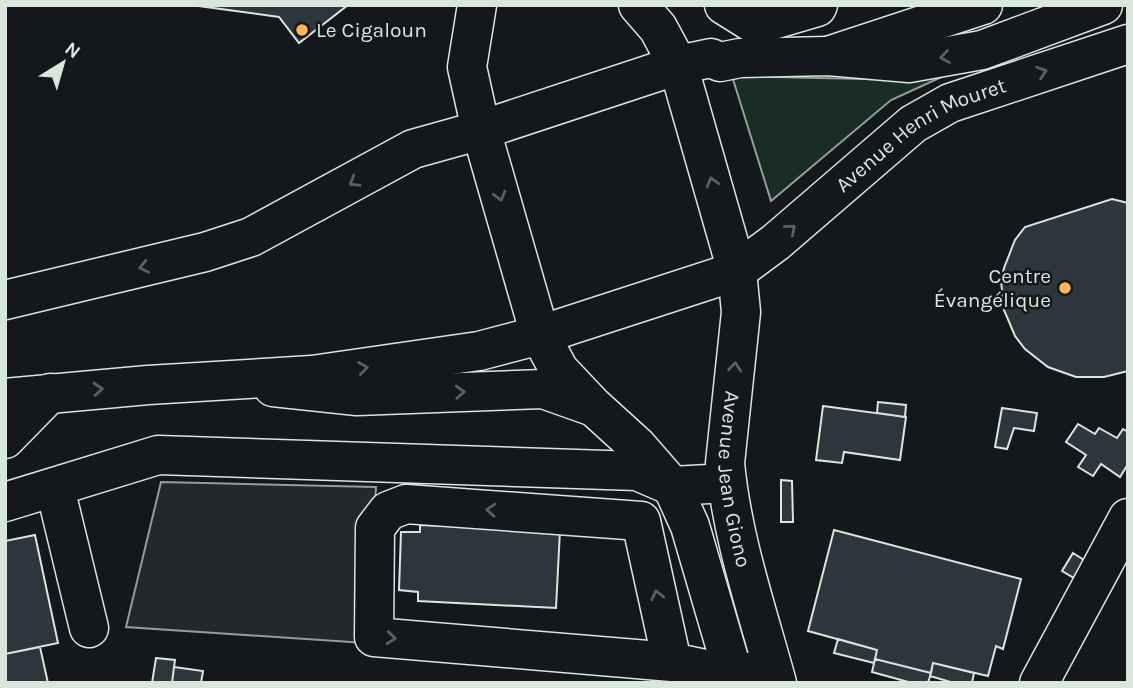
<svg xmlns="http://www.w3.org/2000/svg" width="1133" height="688" viewBox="0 0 1133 688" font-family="Karla,sans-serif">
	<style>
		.green { fill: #1a2d24; stroke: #939e99; stroke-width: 2 }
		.parking { fill: #24282b; stroke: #939e99; stroke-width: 2 }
		.building { fill: #2c363c; stroke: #d8e6dc; stroke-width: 2 }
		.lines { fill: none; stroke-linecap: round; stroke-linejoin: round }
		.minor-casing { stroke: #d8e6dc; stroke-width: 41 }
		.major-casing { stroke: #d8e6dc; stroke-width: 41 }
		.highway-casing { stroke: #d8e6dc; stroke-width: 41 }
		.minor { stroke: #14181c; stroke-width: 38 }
		.major { stroke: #14181c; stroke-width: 38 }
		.highway { stroke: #14181c; stroke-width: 38 }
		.oneway { stroke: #59605f }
		.poi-dot { fill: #ffb74d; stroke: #14181c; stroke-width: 2.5 }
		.labels { text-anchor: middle; stroke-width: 5; stroke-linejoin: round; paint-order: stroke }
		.poi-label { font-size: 21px; fill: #d8e6dc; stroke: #14181c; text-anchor: start }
		.street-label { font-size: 21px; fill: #d8e6dc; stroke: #14181c }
	</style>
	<rect width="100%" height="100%" fill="#14181c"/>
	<!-- green -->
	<path class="green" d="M 948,74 L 891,100 L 771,201 L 732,76 L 909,80 Z"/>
	<!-- parking -->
	<path class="parking" d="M 161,482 L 376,487 L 365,643 L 126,627 Z"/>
	<!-- building -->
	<path class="building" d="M 191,5 L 348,5 L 299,43 L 279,17 Z
		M 1112,199 L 1128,203 L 1128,371 L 1104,377 L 1076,377 L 1048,367 L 1025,349 L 1015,336 L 1004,310 L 1001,281 L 1004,268 L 1015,240 L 1025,227 Z
		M 878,402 L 906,405 L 905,417 L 877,413 Z
		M 823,406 L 906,417 L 900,460 L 844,452 L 842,463 L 816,460 Z
		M 1002,408 L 1037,413 L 1034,431 L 1014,428 L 1007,449 L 995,447 Z
		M 1078,424 L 1095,434 L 1099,428 L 1117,438 L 1123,429 L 1128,432 L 1128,464 L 1120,477 L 1101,464 L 1093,476 L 1078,467 L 1086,455 L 1066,442 Z
		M 781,480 L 792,481 L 793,522 L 781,522 Z
		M 420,525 L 560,530 L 556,608 L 418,601 L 418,592 L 399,590 L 401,532 L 420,532 Z
		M 834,530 L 1021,579 L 1003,649 L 996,646 L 988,676 L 933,663 L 931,673 L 875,659 L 877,650 L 808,631 Z
		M 35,535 L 58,643 L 5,654 L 5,541 Z
		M 1073,553 L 1084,560 L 1074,578 L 1062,571 Z
		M 838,639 L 877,650 L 874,663 L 834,653 Z
		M 40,647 L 48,683 L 5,683 L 5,654 Z
		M 156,658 L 175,660 L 172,683 L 152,683 Z
		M 875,659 L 931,673 L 928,683 L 912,683 L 872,672 Z
		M 933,663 L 974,673 L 972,683 L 954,683 L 930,676 Z
		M 174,667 L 203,671 L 201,683 L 172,683 Z"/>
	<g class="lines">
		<!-- minor casing -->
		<g class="minor-casing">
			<path id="minor" d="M 477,5 L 467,67 L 481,130
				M 638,5 L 658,28 L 678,65
				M 724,5 L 756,25 L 817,7 L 818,5
				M 828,56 L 983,5
				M 5,439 L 50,393
				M 55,488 L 89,628
				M 5,502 L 158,455 L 637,471 L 672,486 L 727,483
				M 672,662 L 641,521 L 406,504 L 388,511 L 375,528 L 374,637 L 672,662 L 734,675 L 763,669
				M 1039,683 L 1128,518"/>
		</g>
		<!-- major casing -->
		<g class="major-casing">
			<g id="major">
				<path id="s1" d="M 678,65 L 737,271 L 741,312 L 725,463 C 732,538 757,610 777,683"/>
				<path id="s2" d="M 540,335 L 737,271 L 776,242 L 913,124 L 950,103 L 1128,44"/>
				<path d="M 273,387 L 357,396 L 543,389 L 591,406"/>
				<path d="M 736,683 L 690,526 L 672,486 L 637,446 L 593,406 L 559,370 L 540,335 L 481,130 L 678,65 L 711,58 L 720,62 L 740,58 L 828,56 L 909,63 L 982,50 L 1103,5"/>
			</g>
		</g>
		<!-- highway casing -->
		<g class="highway-casing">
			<path id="highway" d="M 5,300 L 205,252 L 251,237 L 413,149 L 481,130
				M 5,398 L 148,385 L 312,375 L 479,351 L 540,335"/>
		</g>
		<!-- minor -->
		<use href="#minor" class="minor"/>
		<!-- major -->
		<use href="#major" class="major"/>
		<!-- highway -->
		<use href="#highway" class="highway"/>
	</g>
	<!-- one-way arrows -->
	<defs><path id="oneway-chevron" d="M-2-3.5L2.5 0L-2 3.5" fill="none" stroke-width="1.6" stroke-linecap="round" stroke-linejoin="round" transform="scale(1.75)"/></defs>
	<g class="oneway">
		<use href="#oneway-chevron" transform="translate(945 57) rotate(171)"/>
		<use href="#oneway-chevron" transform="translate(1042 72) rotate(-18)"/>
		<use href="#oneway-chevron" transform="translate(354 182) rotate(149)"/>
		<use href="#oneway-chevron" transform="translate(712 182) rotate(-106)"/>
		<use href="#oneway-chevron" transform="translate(500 196) rotate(74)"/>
		<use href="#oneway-chevron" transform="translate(791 229) rotate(-41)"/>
		<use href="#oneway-chevron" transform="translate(144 267) rotate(167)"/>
		<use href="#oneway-chevron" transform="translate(735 367) rotate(-84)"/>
		<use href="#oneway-chevron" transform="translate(363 368) rotate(-8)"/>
		<use href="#oneway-chevron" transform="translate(98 389) rotate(-5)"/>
		<use href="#oneway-chevron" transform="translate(460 392) rotate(-3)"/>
		<use href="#oneway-chevron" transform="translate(491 510) rotate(-176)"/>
		<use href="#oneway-chevron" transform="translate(657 595) rotate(-102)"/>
		<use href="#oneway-chevron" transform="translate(391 638) rotate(5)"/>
	</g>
	<!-- markers -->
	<g class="poi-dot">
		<circle cx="302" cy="30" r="7"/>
		<circle cx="1065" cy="288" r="7"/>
	</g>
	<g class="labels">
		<!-- poi labels -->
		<g class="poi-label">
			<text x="316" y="37">Le Cigaloun</text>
			<text x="1051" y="283" text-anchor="end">Centre<tspan x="1051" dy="24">Évangélique</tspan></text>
		</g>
		<!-- street labels -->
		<g class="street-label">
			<text dy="7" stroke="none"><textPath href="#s2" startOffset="438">Avenue Henri Mouret</textPath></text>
			<text dy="7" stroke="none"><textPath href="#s1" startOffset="424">Avenue Jean Giono</textPath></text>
		</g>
	</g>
	<!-- border -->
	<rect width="1133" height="688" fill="none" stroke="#d8e6dc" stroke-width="14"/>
	<!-- north arrow -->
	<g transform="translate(63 63) rotate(37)" stroke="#14181c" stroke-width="5" paint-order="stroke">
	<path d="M0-5L12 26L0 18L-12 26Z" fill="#d8e6dc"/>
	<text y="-10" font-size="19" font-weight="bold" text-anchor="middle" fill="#d8e6dc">N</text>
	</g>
</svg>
